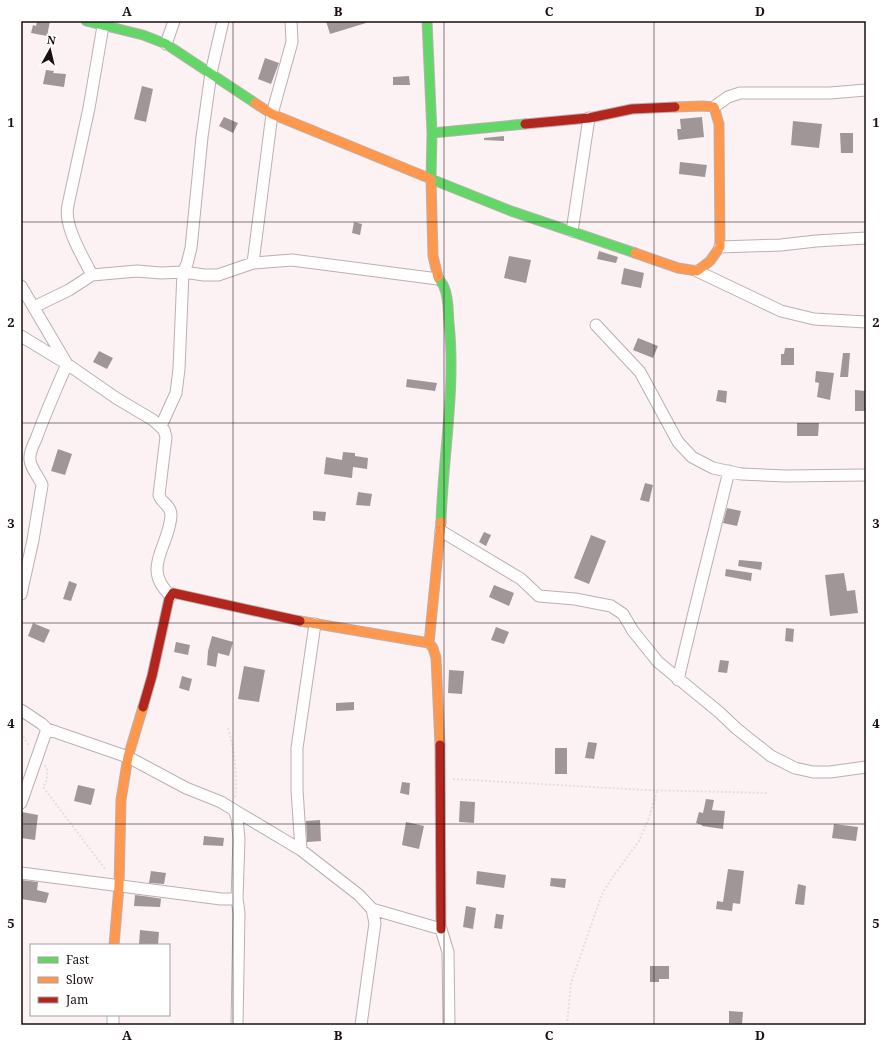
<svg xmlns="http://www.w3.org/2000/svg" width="887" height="1046" viewBox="0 0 887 1046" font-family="'Noto Serif',serif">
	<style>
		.building { fill: #a09698 }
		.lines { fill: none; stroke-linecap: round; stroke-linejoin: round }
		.street-casing { stroke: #bbb0b1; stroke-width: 13 }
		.fast-casing { stroke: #bbb0b1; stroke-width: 11 }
		.slow-casing { stroke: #bbb0b1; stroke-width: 11 }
		.jam-casing { stroke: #bbb0b1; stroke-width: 11 }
		.path { stroke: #e2dfe0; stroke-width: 2; stroke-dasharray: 2 2; stroke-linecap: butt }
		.street { stroke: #fffdfd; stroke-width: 11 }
		.fast { stroke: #63d668; stroke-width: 9 }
		.slow { stroke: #ff974d; stroke-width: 9 }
		.jam { stroke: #b3261e; stroke-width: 9 }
		.grid { fill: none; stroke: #1a0e10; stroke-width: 1; stroke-opacity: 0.55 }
		.neatline { fill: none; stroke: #1a0e10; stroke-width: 1.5 }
		.grid-label { font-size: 13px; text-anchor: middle; font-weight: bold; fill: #1a0e10 }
	</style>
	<rect width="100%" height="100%" fill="#fcf2f4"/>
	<!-- building -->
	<path class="building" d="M 37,21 L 50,21 L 47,36 L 31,33 L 33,25 L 36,26 Z
		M 326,21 L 366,21 L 366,23 L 330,34 Z
		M 265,58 L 279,63 L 271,84 L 258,79 Z
		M 46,70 L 54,71 L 53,73 L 66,74 L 64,87 L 43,84 Z
		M 409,76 L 410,85 L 393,85 L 393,77 Z
		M 142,86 L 153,89 L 146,122 L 134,119 Z
		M 224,117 L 238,123 L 233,133 L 219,126 Z
		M 702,117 L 704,137 L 678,140 L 677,129 L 681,129 L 680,119 Z
		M 793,121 L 822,124 L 819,148 L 791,145 Z
		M 840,133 L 853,133 L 853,153 L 841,153 Z
		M 504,136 L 504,141 L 484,140 L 484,138 Z
		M 680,162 L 707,165 L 705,177 L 679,174 Z
		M 354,222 L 362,224 L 360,235 L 352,233 Z
		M 599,251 L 618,257 L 616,263 L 597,259 Z
		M 509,256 L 531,260 L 526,283 L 504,278 Z
		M 624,268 L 644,273 L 641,288 L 621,284 Z
		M 638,338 L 658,346 L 653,358 L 633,350 Z
		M 785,348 L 794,348 L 794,365 L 781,365 L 781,354 L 784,354 Z
		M 99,351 L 113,358 L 107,369 L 93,362 Z
		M 843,353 L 850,353 L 848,377 L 840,377 Z
		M 816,371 L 834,373 L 830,400 L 817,397 L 819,383 L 815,382 Z
		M 407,379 L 437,383 L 435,391 L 406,387 Z
		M 718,390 L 727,391 L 726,403 L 716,401 Z
		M 855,390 L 866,391 L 866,411 L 855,411 Z
		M 797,423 L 819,423 L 818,436 L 797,436 Z
		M 58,449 L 72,454 L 65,475 L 51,471 Z
		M 343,452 L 355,453 L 355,456 L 368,458 L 367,469 L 353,467 L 352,478 L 324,474 L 326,457 L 342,460 Z
		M 645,483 L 653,485 L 649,502 L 640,500 Z
		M 358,492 L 372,494 L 370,506 L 356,505 Z
		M 727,508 L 741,511 L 737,526 L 723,523 Z
		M 313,511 L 326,512 L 325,521 L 313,520 Z
		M 484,532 L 491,535 L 486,546 L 479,542 Z
		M 591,535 L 606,541 L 589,584 L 574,578 Z
		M 739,560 L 762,562 L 761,570 L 738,566 Z
		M 726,569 L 752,573 L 751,581 L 725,576 Z
		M 844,573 L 847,591 L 855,590 L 858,613 L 830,616 L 825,575 Z
		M 69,581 L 77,584 L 71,601 L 63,599 Z
		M 494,585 L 514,593 L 509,606 L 489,597 Z
		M 33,623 L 50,630 L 44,643 L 28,636 Z
		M 496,627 L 509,632 L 504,644 L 491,640 Z
		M 786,628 L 794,629 L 793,642 L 785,641 Z
		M 212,636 L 233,642 L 229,656 L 218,653 L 216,667 L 207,665 L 208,651 Z
		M 176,642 L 190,645 L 188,655 L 174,652 Z
		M 720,660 L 729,661 L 727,673 L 718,672 Z
		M 244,666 L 265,670 L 259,702 L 238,699 Z
		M 449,670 L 464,671 L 462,694 L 448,693 Z
		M 182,676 L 192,679 L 189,691 L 179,688 Z
		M 354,702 L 354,710 L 336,711 L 336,703 Z
		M 588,742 L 597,743 L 594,759 L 585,758 Z
		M 555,748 L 567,748 L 567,774 L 555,774 Z
		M 402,782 L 410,783 L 409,795 L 400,793 Z
		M 78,785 L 95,789 L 91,805 L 74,801 Z
		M 706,799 L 714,800 L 712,810 L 725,811 L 723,829 L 702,826 L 702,825 L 696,823 L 699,812 L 703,813 Z
		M 460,801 L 475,802 L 474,823 L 459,822 Z
		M 22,812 L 38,815 L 35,840 L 21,838 Z
		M 320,820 L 321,841 L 307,842 L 306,821 Z
		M 406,822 L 424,826 L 419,849 L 402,845 Z
		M 834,824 L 858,827 L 856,841 L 832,838 Z
		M 204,836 L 224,838 L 223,846 L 203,845 Z
		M 728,869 L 744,871 L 740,904 L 733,903 L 732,911 L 716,909 L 717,901 L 723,902 Z
		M 151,871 L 166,873 L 164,884 L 149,883 Z
		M 477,871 L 506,875 L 504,888 L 476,884 Z
		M 551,878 L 566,879 L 565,888 L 550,886 Z
		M 21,880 L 38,882 L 37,890 L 49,893 L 46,903 L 21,899 Z
		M 798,884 L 806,886 L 804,905 L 795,904 Z
		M 135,895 L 144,896 L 163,899 L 161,899 L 160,907 L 134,906 Z
		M 466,906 L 476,908 L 473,929 L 463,927 Z
		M 496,914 L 504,915 L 502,929 L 494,928 Z
		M 140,930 L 159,932 L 158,945 L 139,945 Z
		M 650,966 L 669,966 L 669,979 L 659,979 L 659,982 L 650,982 Z
		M 729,1011 L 743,1012 L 742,1024 L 729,1023 Z"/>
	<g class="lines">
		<!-- street casing -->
		<g class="street-casing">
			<path id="street" d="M 166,44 L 174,21
				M 714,107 L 728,97 L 740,93 L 830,93 L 866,90
				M 572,231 L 589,118
				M 720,247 L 781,245 L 816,241 L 866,238
				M 253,263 L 272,114 L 292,42 L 291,21
				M 697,271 L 781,311 L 814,319 L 866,322
				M 92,275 L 137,271 L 161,273 L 183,272 L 187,264 L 191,248 L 202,137 L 211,73 L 223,21
				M 21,286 L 67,364 C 56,389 45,414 36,439 C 33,445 29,453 30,460 C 31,469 39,477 42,485 L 33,540 L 21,594
				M 34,307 L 69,290 L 92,275 C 84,259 71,238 68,220 C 67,215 67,210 68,205 L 89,108 L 103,26
				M 596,325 L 640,372 L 678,442 L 692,457 L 713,468 L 741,474 L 786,476 L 866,475
				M 21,336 L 67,364 L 116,398 L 153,420 L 164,430 L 166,437 L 159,495 C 161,503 171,505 171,515 C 170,546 140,568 171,596
				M 161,426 L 176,393 L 179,369 L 183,272 L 204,275 L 218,275 L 253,263 L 292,260 L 438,279
				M 441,531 L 521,579 L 539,596 L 575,599 L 611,606 L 623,614 L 633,631 L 658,662 L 719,712 L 737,729 L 771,756 L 795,768 L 813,772 L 830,772 L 866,767
				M 678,680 C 694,610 712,541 729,471
				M 21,710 L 42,724 L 47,729 L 21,803
				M 47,729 L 128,757 L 186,788 L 221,802 L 234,810 L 237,818 L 239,839 L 237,899
				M 234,810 L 301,850 L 359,895 L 372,909 L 375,923 L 361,1025
				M 301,850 L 297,790 L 297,748 L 315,624
				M 21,873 L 221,899 L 237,899 L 239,913 L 237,1025
				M 372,909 L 441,929 L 448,952 L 449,1025
				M 113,1015 L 113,1025"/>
		</g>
		<!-- fast casing -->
		<g class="fast-casing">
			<path id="fast" d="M 86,21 L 143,35 L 166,44 L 255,103
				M 427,21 L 432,133 L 431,179 L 511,211 L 635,253
				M 432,133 L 525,124
				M 438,277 C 439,281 443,283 444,287 C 449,298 448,312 449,323 C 456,390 443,455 441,522"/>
		</g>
		<!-- slow casing -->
		<g class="slow-casing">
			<path id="slow" d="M 255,103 L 272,114 L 431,179 L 433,256 L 438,277
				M 635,253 L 678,268 L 697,271 L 710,261 L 720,247 L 719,124 L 714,107 L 703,106 L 675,107
				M 300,621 L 429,643 L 433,648 L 436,658 L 440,745
				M 429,643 L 441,522
				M 114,945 L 119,886 L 121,800 L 128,757 L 143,707"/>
		</g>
		<!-- jam casing -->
		<g class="jam-casing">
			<path id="jam" d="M 525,124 L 589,118 L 632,109 L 675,107
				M 143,707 L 152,676 L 169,599 L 173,593 L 300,621
				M 440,745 L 441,929"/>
		</g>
		<!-- path -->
		<path class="path" d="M 228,728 C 235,751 237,775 235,799
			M 21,733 L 29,746
			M 45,765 L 47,769 L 47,780 L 43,787 L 106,870
			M 453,779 L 644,790 L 767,793
			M 567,1025 L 571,983 L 602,894 L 612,878 L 639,841 L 649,818 L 657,791"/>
		<!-- street -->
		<use href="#street" class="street"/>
		<!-- fast -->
		<use href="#fast" class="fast"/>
		<!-- slow -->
		<use href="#slow" class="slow"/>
		<!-- jam -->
		<use href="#jam" class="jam"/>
	</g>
	<!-- grid -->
	<path class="grid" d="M 233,21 L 233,1025M 444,21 L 444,1025M 654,21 L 654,1025M 21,222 L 866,222M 21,423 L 866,423M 21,623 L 866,623M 21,824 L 866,824"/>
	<!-- border -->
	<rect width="887" height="1046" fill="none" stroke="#ffffff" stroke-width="44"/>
	<!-- legend -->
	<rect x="30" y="944" width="140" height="72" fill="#ffffff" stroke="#a39f9f"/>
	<rect x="38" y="957" width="20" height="6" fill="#63d668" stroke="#a39f9f"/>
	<text x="66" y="964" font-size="12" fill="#1a0e10">Fast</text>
	<rect x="38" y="977" width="20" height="6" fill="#ff974d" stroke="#a39f9f"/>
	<text x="66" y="984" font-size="12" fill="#1a0e10">Slow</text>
	<rect x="38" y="997" width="20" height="6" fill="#b3261e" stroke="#a39f9f"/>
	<text x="66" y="1004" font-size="12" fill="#1a0e10">Jam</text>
	<!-- north arrow -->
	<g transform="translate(50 50) rotate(8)" stroke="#ffffff" stroke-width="3" paint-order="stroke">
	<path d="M0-3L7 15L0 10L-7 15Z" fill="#1a0e10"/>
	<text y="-6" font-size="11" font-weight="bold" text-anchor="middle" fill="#1a0e10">N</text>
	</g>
	<rect x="22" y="22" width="843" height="1002" class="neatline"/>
	<g class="grid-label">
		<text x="127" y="16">A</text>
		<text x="338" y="16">B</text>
		<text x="549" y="16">C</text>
		<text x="760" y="16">D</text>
		<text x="11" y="127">1</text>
		<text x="876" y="127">1</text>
		<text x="11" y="327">2</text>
		<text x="876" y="327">2</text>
		<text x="11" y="528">3</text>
		<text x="876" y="528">3</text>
		<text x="11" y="728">4</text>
		<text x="876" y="728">4</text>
		<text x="11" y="928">5</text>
		<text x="876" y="928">5</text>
		<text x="127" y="1040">A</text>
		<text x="338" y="1040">B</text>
		<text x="549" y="1040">C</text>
		<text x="760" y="1040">D</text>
	</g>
</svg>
